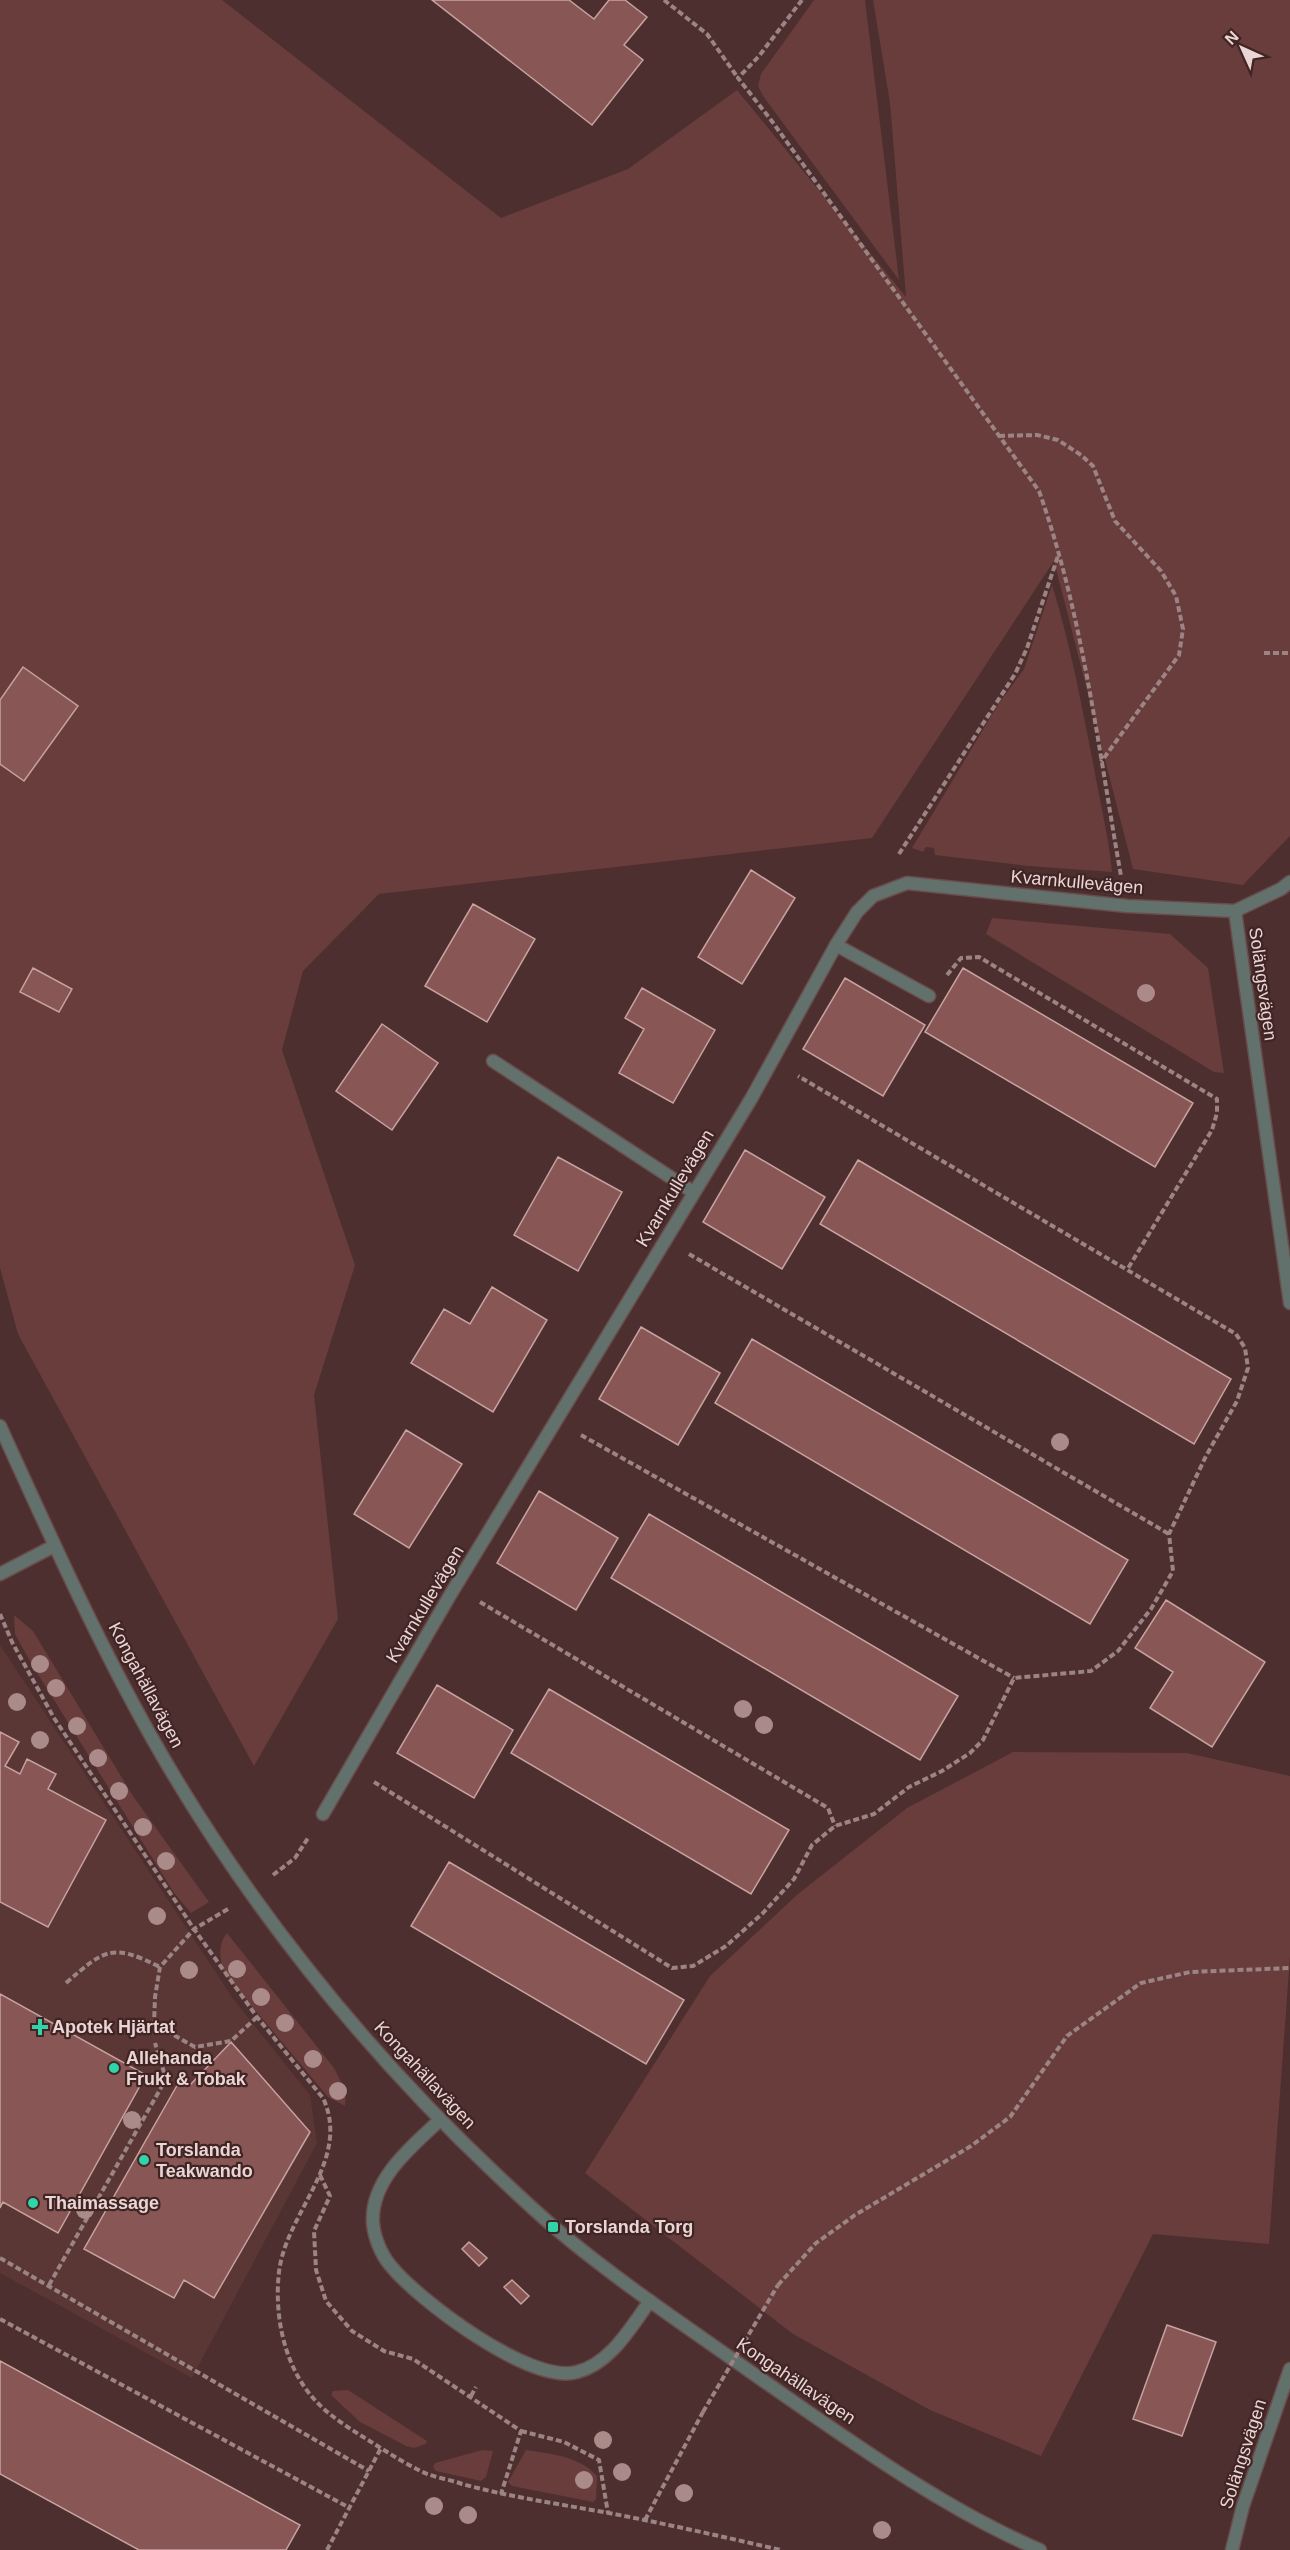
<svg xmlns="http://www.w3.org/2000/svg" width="1290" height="2550" viewBox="0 0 1290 2550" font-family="Arial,sans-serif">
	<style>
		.built { fill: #5a3635 }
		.green { fill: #683d3c }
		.building { fill: #885755; stroke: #c6a2a1; stroke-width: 1.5 }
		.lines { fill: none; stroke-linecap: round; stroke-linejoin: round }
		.service-casing { stroke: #684d4c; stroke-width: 15 }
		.minor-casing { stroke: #684d4c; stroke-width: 15 }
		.tertiary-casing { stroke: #684d4c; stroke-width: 15 }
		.path { stroke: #9b8483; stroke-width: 4; stroke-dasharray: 6 3; stroke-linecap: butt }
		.service { stroke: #63716c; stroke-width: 12 }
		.minor { stroke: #63716c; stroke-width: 12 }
		.tertiary { stroke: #63716c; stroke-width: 12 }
		.path-bridge { stroke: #9b8483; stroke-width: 4; stroke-dasharray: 6 3; stroke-linecap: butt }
		.tree { fill: #ab8b8a }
		.poi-dot { fill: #31d4a9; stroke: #412524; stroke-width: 2 }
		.labels { text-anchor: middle; stroke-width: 4.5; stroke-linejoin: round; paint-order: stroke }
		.street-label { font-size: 18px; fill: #e8d5d4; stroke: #412524 }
		.poi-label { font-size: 18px; font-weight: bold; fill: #e8d5d4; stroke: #412524; text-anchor: start }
	</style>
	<rect width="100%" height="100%" fill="#4c2f2e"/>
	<!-- built -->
	<path class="built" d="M 0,1645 L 234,2000 L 310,2095 L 317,2143 L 192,2378 L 0,2273 Z"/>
	<!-- green -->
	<path class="green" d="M 0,0 L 222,0 L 501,218 L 628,169 L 737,90 L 906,297 L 890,103 L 873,0 L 1290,0 L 1290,836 L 1243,885 L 1133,869 L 1054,561 L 872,838 L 379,894 L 303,971 L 282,1050 L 355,1265 L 314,1395 L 338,1619 L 254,1766 L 18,1334 L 0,1268 Z
		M 814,0 L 865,0 L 899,280 L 763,96 L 758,86 L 761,74 Z
		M 1052,585 C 1071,646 1082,707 1094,768 C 1100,803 1109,837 1112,872 L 1028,866 L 935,855 L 934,848 L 926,847 L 923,852 L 912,848 L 999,703 L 1024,669 Z
		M 992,918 L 1170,934 L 1208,968 L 1224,1073 L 1214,1072 L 986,934 Z
		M 14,1615 L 33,1631 L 133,1796 L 209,1902 L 191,1913 L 174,1893 L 31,1663 L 15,1634 Z
		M 1013,1752 L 1187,1753 L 1290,1776 L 1290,1957 L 1269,2244 L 1153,2234 L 1041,2456 L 930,2410 L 793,2334 L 585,2173 L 710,1976 L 798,1894 L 907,1808 Z
		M 227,1933 L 334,2068 L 346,2092 L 345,2106 L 328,2097 L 224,1973 C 220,1958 217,1946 227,1933 Z
		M 348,2390 L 427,2441 L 426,2444 L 414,2448 L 406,2446 L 360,2422 L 331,2395 L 333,2391 Z
		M 482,2450 L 493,2451 L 486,2477 L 481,2481 L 436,2471 L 433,2467 L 435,2463 Z
		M 526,2450 C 552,2454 579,2456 597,2476 L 596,2499 L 593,2502 L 512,2486 L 508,2482 Z"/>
	<!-- building -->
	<path class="building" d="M 432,0 L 569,0 L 594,19 L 609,0 L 625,0 L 647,17 L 624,45 L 643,60 L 592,125 Z
		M 23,667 L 78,706 L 24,781 L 0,764 L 0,700 Z
		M 751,870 L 795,898 L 742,984 L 698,957 Z
		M 473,904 L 535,939 L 487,1022 L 425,986 Z
		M 33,968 L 72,989 L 59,1012 L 20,992 Z
		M 963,968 L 1193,1103 L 1155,1167 L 925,1032 Z
		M 845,978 L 925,1025 L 883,1096 L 803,1049 Z
		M 642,988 L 715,1030 L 673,1103 L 619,1073 L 644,1029 L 625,1018 Z
		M 382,1024 L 438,1063 L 392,1130 L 336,1091 Z
		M 745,1150 L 825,1197 L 782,1269 L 703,1222 Z
		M 558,1157 L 622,1192 L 578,1271 L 514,1235 Z
		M 858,1160 L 1231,1379 L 1194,1444 L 820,1224 Z
		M 492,1287 L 547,1320 L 493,1412 L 411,1363 L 444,1309 L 470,1324 Z
		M 641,1327 L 720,1373 L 678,1445 L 599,1399 Z
		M 752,1339 L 1128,1560 L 1090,1624 L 715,1403 Z
		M 406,1430 L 462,1464 L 409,1548 L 354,1514 Z
		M 539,1491 L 618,1538 L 576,1610 L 497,1563 Z
		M 649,1514 L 958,1696 L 920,1760 L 611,1578 Z
		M 1166,1600 L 1265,1662 L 1212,1747 L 1150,1708 L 1173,1672 L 1135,1648 Z
		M 437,1685 L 513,1730 L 474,1798 L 397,1753 Z
		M 549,1689 L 789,1830 L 751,1894 L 511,1753 Z
		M 0,1732 L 19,1742 L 5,1766 L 20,1774 L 27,1759 L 56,1774 L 48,1789 L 106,1820 L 48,1927 L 0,1902 Z
		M 449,1862 L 684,2000 L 646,2064 L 411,1926 Z
		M 0,1994 L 146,2075 L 58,2233 L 3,2202 L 0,2208 Z
		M 231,2042 L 310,2132 L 214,2298 L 184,2280 L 174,2298 L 84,2249 L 179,2082 L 191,2084 Z
		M 469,2242 L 487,2258 L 479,2266 L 462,2249 Z
		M 512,2280 L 529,2296 L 521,2304 L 504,2287 Z
		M 1167,2325 L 1216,2342 L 1182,2436 L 1133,2419 Z
		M 0,2361 L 300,2525 L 286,2550 L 139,2550 L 0,2474 Z"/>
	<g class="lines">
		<!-- service casing -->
		<g class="service-casing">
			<path id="service" d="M 836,945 L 929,996
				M 493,1061 L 693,1192
				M 440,2120 C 412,2146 370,2180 373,2223 C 374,2237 381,2254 390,2265 C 418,2300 531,2385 577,2372 C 611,2363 630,2328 650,2301"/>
		</g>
		<!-- minor casing -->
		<g class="minor-casing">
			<path id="minor" d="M 1235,911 L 1290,1303
				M 0,1574 L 54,1546
				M 323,1814 L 449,1597 L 751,1099 L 836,945 L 857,912 L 873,896 L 907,883 L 1127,906 L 1235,911 L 1281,889 L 1290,882
				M 1232,2550 L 1243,2506 L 1290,2369"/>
		</g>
		<!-- tertiary casing -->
		<g class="tertiary-casing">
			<path id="tertiary" d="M 0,1426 C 48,1531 95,1637 152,1738 C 243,1899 362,2048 497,2175 C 516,2193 535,2211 555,2228 C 619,2282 690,2329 758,2377 C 846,2438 942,2508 1040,2550"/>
		</g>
		<!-- path -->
		<path class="path" d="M 664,0 L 707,34 L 738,78
			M 802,0 L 759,56 L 738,78 L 771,120 L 1039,491 C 1083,615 1098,747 1121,876
			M 999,436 L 1037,435 L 1058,440 L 1081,455 L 1093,466 L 1115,521 L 1161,571 L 1176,596 L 1183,629 L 1179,655 L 1101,762
			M 1264,653 L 1290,653
			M 899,854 L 1015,674 L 1027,648 L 1059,553
			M 947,975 L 961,958 L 979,957 L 1217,1099 L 1217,1113 L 1212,1130 L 1127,1270
			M 689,1254 L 1169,1534
			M 581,1435 L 1014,1678
			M 480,1602 L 828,1808 L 835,1826
			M 0,1614 L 12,1642 L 54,1718 L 194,1929 L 257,2017 L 323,2098 C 352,2160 286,2212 279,2272 C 274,2315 284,2366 314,2399 C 329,2416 349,2428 368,2440 C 387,2452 407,2465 427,2474 C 438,2478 451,2480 462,2484 C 510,2497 559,2504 609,2513 C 667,2524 724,2537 781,2550
			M 374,1782 L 672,1968 L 693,1966 L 726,1946 L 763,1913 L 794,1879 L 812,1845 L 835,1826 L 874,1814 L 909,1787 L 942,1771 L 970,1753 L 983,1740 L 1014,1678 L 1091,1671 L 1118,1651 L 1151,1609 L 1173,1571 L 1169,1534 L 1206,1456 L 1237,1401 L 1248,1368 L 1245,1348 L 1236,1334 L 798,1076
			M 273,1875 L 295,1858 L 308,1838
			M 228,1909 L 194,1929 L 160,1967 L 155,1997 L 154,2024 L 195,2047 L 231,2041 L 257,2017
			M 66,1983 C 105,1949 112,1943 160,1967
			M 320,2175 L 330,2196 L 314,2231 L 316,2270 L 326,2301 L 352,2331 L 384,2351 L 413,2359 L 521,2431 L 501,2494
			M 0,2258 L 369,2471
			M 49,2285 L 166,2079 L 155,2043
			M 778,2285 L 816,2243 L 855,2215 L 971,2146 L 1010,2117 L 1067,2036 L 1141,1983 L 1190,1972 L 1290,1968
			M 0,2319 L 348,2507
			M 471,2396 L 476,2387
			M 521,2431 L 564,2442 L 599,2460 L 608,2513
			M 645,2520 L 703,2412
			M 327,2550 L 381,2448"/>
		<!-- service -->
		<use href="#service" class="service"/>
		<!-- minor -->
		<use href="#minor" class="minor"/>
		<!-- tertiary -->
		<use href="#tertiary" class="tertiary"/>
		<!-- path-bridge -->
		<path class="path-bridge" d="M 703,2412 L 778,2285"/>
	</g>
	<!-- trees -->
	<g class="tree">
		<circle cx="1146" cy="993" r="9"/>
		<circle cx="1060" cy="1442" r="9"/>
		<circle cx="40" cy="1664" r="9"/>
		<circle cx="56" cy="1688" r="9"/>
		<circle cx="17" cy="1702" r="9"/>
		<circle cx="743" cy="1709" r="9"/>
		<circle cx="764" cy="1725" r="9"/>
		<circle cx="77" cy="1726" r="9"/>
		<circle cx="40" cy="1740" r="9"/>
		<circle cx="98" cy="1758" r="9"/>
		<circle cx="119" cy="1791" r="9"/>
		<circle cx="143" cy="1827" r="9"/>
		<circle cx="166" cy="1861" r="9"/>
		<circle cx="157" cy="1916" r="9"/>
		<circle cx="237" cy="1969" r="9"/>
		<circle cx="189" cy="1970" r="9"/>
		<circle cx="261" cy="1997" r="9"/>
		<circle cx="285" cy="2023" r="9"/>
		<circle cx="313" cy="2059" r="9"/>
		<circle cx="338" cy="2091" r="9"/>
		<circle cx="132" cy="2120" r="9"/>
		<circle cx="85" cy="2210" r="9"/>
		<circle cx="603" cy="2440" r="9"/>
		<circle cx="622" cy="2472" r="9"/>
		<circle cx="584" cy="2480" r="9"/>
		<circle cx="684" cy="2493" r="9"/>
		<circle cx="434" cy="2506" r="9"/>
		<circle cx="468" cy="2515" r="9"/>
		<circle cx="882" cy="2530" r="9"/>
	</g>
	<!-- markers -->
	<g class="poi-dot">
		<path d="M37 2018h6v6h6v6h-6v6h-6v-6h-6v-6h6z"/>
		<circle cx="114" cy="2068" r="6"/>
		<circle cx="144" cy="2160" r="6"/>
		<circle cx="33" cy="2203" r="6"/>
		<rect x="547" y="2221" width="12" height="12" rx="3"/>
	</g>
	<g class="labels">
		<!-- street labels -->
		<g class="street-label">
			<text transform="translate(1077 882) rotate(5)" y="6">Kvarnkullevägen</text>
			<text transform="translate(1263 984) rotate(82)" y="6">Solängsvägen</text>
			<text transform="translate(675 1188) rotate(-59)" y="6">Kvarnkullevägen</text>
			<text transform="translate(425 1604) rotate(-59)" y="6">Kvarnkullevägen</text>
			<text transform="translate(146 1685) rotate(62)" y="6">Kongahällavägen</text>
			<text transform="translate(425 2075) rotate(47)" y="6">Kongahällavägen</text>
			<text transform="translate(796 2381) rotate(34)" y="6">Kongahällavägen</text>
			<text transform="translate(1243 2454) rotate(-72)" y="6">Solängsvägen</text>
		</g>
		<!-- poi labels -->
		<g class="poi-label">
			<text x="52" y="2033">Apotek Hjärtat</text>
			<text x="126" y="2064">Allehanda<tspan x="126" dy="21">Frukt &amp; Tobak</tspan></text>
			<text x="156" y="2156">Torslanda<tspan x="156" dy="21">Teakwando</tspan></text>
			<text x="45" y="2209">Thaimassage</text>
			<text x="565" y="2233">Torslanda Torg</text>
		</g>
	</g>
	<!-- north arrow -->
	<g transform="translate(1242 48) rotate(315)" stroke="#412524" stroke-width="4.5" paint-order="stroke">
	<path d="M0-4.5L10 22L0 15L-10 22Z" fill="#e8d5d4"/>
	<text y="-9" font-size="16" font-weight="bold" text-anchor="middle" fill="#e8d5d4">N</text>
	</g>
</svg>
